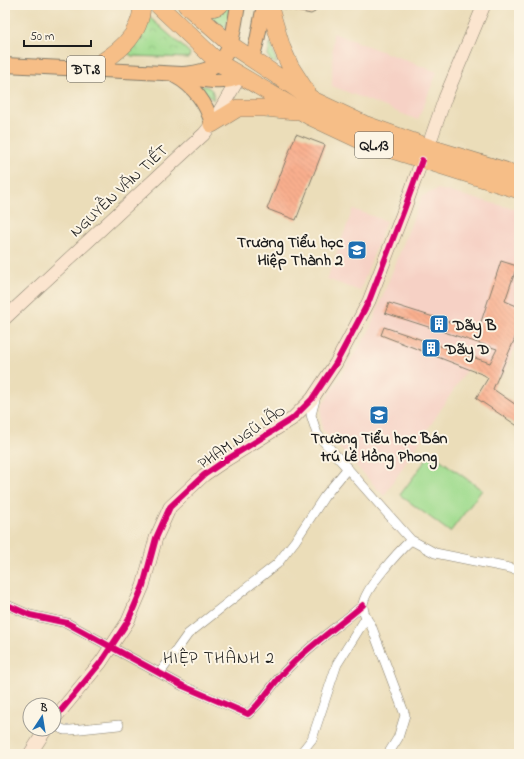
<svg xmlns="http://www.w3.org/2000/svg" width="524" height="759" viewBox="0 0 524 759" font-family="'Indie Flower',sans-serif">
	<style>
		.built { fill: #f6d1c5 }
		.grass { fill: url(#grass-tufts); stroke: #5e7c56 }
		.park { fill: url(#park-crowns); stroke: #5e7c56 }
		.pitch { fill: #a0dc8f; stroke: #5e7c56 }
		.building { fill: url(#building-back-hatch) }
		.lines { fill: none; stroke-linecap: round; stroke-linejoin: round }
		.street-casing { stroke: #847c6a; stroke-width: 10 }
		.secondary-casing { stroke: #847c6a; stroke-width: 14 }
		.primary-casing { stroke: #847c6a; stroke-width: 16 }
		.highway-casing { stroke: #847c6a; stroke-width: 18 }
		.street { stroke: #fff; stroke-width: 9 }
		.secondary { stroke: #fbe5cf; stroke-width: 13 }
		.primary { stroke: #f6be87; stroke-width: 14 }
		.highway { stroke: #f6be87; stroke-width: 17 }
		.cycleway-casing { stroke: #fcf5e5; stroke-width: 8 }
		.cycleway { stroke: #d6006c; stroke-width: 6 }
		.labels { text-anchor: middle; stroke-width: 4; stroke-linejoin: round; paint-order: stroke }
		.shield { fill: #fcf5e5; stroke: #5f5d58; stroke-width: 1 }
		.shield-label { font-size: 15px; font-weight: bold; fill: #1c1c1c }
		.street-label { font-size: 16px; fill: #1c1c1c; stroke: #fcf5e5 }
		.poi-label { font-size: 16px; font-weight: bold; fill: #1c1c1c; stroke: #fcf5e5; text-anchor: start }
		.neighbourhood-label { font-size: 17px; letter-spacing: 1px; fill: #1c1c1c; stroke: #fcf5e5 }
	</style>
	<defs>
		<pattern id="grass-tufts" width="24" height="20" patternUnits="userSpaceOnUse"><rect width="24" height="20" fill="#a0dc8f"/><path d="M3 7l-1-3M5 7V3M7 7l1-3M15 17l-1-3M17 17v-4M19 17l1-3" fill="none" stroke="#89bc7b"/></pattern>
		<pattern id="park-crowns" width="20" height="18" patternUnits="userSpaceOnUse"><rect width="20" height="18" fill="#a0dc8f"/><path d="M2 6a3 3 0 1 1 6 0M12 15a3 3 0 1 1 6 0" fill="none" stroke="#89bc7b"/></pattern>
		<pattern id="building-back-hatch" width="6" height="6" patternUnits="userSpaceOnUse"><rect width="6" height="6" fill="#f9af8e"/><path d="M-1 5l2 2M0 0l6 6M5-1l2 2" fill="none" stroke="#d5967a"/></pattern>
	</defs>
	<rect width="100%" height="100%" fill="#fcf5e5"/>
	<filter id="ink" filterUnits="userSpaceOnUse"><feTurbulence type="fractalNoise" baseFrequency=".025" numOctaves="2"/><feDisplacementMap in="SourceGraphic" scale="8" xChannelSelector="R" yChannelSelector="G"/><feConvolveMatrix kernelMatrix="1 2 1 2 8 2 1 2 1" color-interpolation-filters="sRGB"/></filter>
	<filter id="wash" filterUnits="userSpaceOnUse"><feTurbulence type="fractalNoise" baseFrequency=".012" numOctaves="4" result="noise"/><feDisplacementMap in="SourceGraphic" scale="16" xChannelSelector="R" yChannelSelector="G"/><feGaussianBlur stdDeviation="0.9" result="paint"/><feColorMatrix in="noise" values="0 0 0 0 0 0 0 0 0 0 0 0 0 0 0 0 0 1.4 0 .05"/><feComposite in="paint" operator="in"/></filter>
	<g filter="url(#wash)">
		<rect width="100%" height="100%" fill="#ebddb9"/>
		<!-- built -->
		<path class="built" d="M 333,33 L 437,72 L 418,120 L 332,86 Z
			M 438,189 L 519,210 L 519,279 L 514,294 L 519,297 L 519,339 L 502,376 L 470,365 L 384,496 L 322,429 L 321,411 L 323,404 L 369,331 L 422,196 Z
			M 353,209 L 386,221 L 360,291 L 327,279 Z"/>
		<!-- grass -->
		<path class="grass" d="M 230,5 L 226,29 L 208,15 L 228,8 Z
			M 270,43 L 271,43 L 277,64 L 271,61 L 268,56 Z
			M 198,85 C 208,86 215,88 213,100 Z"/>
		<!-- park -->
		<path class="park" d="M 148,16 L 190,53 L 189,58 L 132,56 L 126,52 Z"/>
		<!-- pitch -->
		<path class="pitch" d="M 431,453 L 482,490 L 450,532 L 400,495 Z"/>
		<g id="blocks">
			<!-- building -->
			<path class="building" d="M 281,5 L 317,5 L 315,12 L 311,14 L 281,8 Z
				M 296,134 L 325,145 L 296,220 L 267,209 Z
				M 501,261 L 517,266 L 505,301 L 519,307 L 519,329 L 493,389 L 519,407 L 519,427 L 476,398 L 488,378 L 484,375 L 381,335 L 384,327 L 490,363 L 497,349 L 385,313 L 389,303 L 478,331 Z"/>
		</g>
	</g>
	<g filter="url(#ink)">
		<use href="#blocks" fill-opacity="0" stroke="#847c6a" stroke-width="1"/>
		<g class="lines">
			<!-- street casing -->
			<g class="street-casing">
				<path id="street" d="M 316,396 L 311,415 L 317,434 L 411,540 C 399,551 364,589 363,605 C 363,612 367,620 371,625 L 405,715 L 398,738 L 388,754
					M 411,540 L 435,553 L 519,570
					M 5,604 L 30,615 L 67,623 L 183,686 L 248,714 C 264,701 273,682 288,668 C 311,644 339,626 363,605
					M 160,673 L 188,634 L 277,564 L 295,541 L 324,497 L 347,469
					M 54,725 L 64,730 L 71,730 L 119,725
					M 300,754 L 312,739 L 337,664 L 366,618"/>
			</g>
			<!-- secondary casing -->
			<g class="secondary-casing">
				<path id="secondary" d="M 428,147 L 445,98 L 484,5
					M 5,318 L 204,134 L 212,124 L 240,76
					M 54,719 L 101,662 L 128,621 L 143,586 L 156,538 L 170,507 L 204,475 L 226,460 L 292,419 L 312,399 L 336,363 L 369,301 L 404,210 L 422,160
					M 30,754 L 46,729"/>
			</g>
			<!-- primary casing -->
			<g class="primary-casing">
				<path id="primary" d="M 252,58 L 257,41 L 264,5
					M 5,65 L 182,74 C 231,72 231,45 238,5
					M 175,76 C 194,86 207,104 212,124
					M 191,78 C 206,80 227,85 240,76"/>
			</g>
			<!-- highway casing -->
			<g class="highway-casing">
				<path id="highway" d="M 158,5 L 219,63 L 309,116 L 360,140 L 519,190
					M 186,5 L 231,45 L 315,101 L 364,124 L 428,147 L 519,175
					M 187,5 C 198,8 209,11 220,5
					M 269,5 L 282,48 L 290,66 L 306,91
					M 91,69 C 116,54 141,37 142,5
					M 212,124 L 238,108 L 265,108 L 295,111"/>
			</g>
			<!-- street -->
			<use href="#street" class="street"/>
			<!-- secondary -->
			<use href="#secondary" class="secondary"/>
			<!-- primary -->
			<use href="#primary" class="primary"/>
			<!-- highway -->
			<use href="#highway" class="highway"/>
			<!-- cycleway casing -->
			<g class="cycleway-casing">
				<path id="cycleway" d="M 5,604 L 30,615 L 67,623 L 183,686 L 248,714 C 264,701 273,682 288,668 C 311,644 339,626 363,605
					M 54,719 L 101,662 L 128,621 L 143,586 L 156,538 L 170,507 L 204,475 L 226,460 L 292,419 L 312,399 L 336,363 L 369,301 L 404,210 L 422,160"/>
			</g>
			<!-- cycleway -->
			<use href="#cycleway" class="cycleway"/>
		</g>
	</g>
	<!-- icons -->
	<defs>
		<g id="school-square" transform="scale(1)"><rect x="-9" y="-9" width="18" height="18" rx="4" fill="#1f6fb2" stroke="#fcf5e5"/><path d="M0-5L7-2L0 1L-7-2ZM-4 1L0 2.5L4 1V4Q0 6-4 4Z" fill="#fff"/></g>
		<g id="building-square" transform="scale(1)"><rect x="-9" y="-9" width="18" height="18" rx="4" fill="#1f6fb2" stroke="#fcf5e5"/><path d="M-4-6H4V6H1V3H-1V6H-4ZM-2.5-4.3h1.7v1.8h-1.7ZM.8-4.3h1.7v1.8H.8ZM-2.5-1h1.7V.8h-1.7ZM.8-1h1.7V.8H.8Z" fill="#fff"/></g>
	</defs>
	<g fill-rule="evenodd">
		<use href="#school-square" x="357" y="250"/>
		<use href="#building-square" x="439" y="324"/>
		<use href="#building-square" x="431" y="348"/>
		<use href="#school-square" x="379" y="415"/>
	</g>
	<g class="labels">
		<!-- shield labels -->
		<g class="shield">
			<rect x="67" y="56" width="38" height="26" rx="3"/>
			<rect x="355" y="132" width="38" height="26" rx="3"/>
		</g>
		<g class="shield-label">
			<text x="86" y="74">ĐT.8</text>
			<text x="374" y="150">QL.13</text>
		</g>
		<!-- street labels -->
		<g class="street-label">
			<text transform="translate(118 190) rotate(-43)" y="6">NGUYỄN VĂN TIẾT</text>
			<text transform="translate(241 436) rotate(-34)" y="6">PHẠM NGŨ LÃO</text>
		</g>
		<!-- poi labels -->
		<g class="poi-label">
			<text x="343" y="247" text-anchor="end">Trường Tiểu học<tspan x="343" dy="18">Hiệp Thành 2</tspan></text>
			<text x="453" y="330">Dãy B</text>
			<text x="445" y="354">Dãy D</text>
			<text x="379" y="443" text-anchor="middle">Trường Tiểu học Bán<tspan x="379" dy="18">trú Lê Hồng Phong</tspan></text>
		</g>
		<!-- neighbourhood labels -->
		<g class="neighbourhood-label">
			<text x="219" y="663">HIỆP THÀNH 2</text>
		</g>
	</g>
	<!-- margin -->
	<rect width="524" height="759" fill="none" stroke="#fcf5e5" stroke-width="20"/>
	<!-- north arrow -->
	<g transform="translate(42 717) rotate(12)"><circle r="19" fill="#fcf5e5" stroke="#a29e95"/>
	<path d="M0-3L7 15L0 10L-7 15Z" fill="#1f6fb2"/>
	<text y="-6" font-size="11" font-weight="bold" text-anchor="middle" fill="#1c1c1c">B</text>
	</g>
	<!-- scale -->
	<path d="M24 40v6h67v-6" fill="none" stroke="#1c1c1c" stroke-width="2"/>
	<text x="30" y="40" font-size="12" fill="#1c1c1c" stroke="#fcf5e5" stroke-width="3" paint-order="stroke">50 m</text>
</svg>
